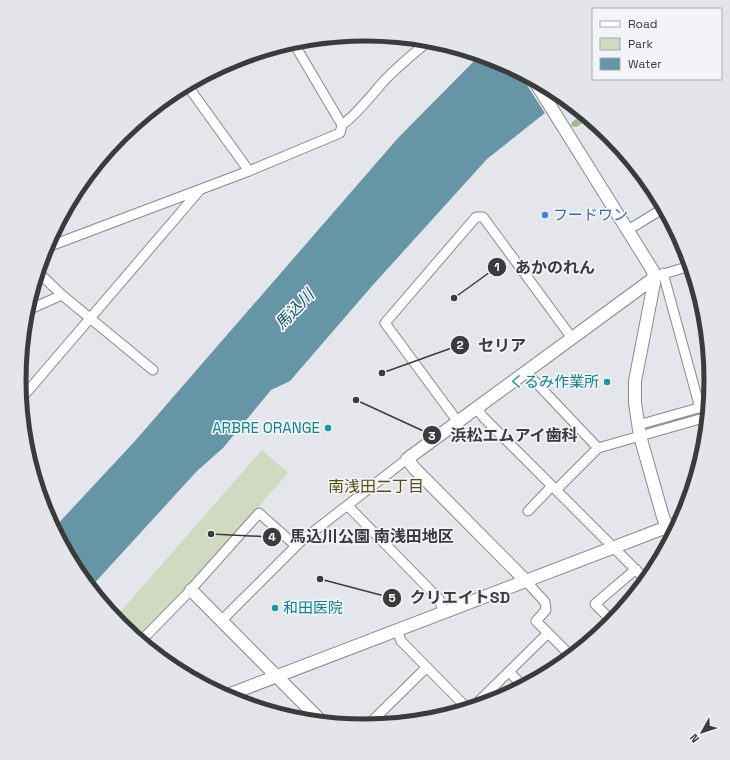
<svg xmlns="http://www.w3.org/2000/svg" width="730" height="760" viewBox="0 0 730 760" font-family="'Space Grotesk','Noto Sans JP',sans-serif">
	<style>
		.green { fill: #cfdac1 }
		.forest { fill: #a4b68f }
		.water { fill: #6695a6 }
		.pier { fill: #e4e6eb }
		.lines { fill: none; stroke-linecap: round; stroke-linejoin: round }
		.minor-casing { stroke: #87898d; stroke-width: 11 }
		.tertiary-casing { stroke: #87898d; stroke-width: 14 }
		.minor { stroke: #fff; stroke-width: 9 }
		.tertiary { stroke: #fff; stroke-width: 12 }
		.shop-dot { fill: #3f7fe0; stroke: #f2f4f8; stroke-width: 1.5 }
		.culture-dot { fill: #0f9aa8; stroke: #f2f4f8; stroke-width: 1.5 }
		.labels { text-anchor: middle; stroke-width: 3.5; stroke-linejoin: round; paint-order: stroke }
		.shop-label { font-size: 15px; fill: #366cbe; stroke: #f2f4f8; text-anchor: start }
		.culture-label { font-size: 15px; fill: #0d838f; stroke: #f2f4f8; text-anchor: end }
		.water-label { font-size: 16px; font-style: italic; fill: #165669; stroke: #f2f4f8 }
		.neighbourhood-label { font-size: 16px; fill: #584f10; stroke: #f2f4f8 }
		.rim { fill: none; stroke: #3a3b3d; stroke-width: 5 }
		.leader { fill: none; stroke: #3a3b3d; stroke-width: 1.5 }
		.callout-dot { fill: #3a3b3d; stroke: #f2f4f8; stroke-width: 1.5 }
		.mark-label { font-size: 12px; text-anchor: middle; font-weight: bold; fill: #fff }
		.callout-label { font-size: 16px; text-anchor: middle; font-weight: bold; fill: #3a3b3d; stroke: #f2f4f8; stroke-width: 3.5; stroke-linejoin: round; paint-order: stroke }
	</style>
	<rect width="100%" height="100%" fill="#e4e6eb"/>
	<!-- green -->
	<path class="green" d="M 262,450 L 288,473 L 183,592 L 137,638 L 115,618 Z"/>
	<!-- forest -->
	<path class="forest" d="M 584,114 L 589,119 L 576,127 L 571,126 L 572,122 Z"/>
	<!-- water -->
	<path class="water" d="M 480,55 L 498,60 L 557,92 L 564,98 L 487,159 L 372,286 L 290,381 L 271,390 L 223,448 L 197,471 L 90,588 L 77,572 L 54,528 L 135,441 L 398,138 Z"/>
	<!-- pier -->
	<path class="pier" d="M 518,71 L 523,74 L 548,113 L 546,115 Z"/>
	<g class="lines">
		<!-- minor casing -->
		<g class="minor-casing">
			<path id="minor" d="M 293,42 L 342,125
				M 187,85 L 249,171
				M 628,230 L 664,208
				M 45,248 L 249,171 L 340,133 L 342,125 C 358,113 370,97 383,82 C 397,67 414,53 430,40
				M 38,272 L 62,295 L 153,370
				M 663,273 L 700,408
				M 657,276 L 690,266
				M 26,311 L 62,295
				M 526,372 L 598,448 L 556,490
				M 21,399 L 199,191
				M 477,408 L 483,417 L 646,580
				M 458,422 L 385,323 L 476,217 L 483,217 L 572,338
				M 638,425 L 709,405
				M 598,448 L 707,417
				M 348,506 L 439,599 L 443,611
				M 528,511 L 552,486
				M 525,580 L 545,602 L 546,610 L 536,621 L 571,656
				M 222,620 L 300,542 L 407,459
				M 612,621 L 595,604 L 636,569
				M 397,629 L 401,641 L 468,709
				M 141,641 L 186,595 L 259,513 L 296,546
				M 509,672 L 523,686
				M 473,707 L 548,633
				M 367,726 L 427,667"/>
		</g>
		<!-- tertiary casing -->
		<g class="tertiary-casing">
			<path id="tertiary" d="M 534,80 L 653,271 L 654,283 L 635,381 L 635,403 L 640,436 L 663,517 L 671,537
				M 525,580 L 414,468 L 407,459 L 654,278
				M 191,590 L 322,722
				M 225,696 L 680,522"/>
		</g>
		<!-- minor -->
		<use href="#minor" class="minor"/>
		<!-- tertiary -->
		<use href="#tertiary" class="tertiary"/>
	</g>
	<!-- markers -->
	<circle class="shop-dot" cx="545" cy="215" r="4"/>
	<g class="culture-dot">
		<circle cx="607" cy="382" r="4"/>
		<circle cx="328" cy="428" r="4"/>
		<circle cx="275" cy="608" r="4"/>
	</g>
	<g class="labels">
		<!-- shop labels -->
		<g class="shop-label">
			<text x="553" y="220">フードワン</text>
		</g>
		<!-- culture labels -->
		<g class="culture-label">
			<text x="599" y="387">くるみ作業所</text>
			<text x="320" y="433">ARBRE ORANGE</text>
			<text x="283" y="613" text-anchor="start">和田医院</text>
		</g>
		<!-- water labels -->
		<g class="water-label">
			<text transform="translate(294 309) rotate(-46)" y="6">馬込川</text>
		</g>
		<!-- neighbourhood labels -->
		<g class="neighbourhood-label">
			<text x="376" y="492">南浅田二丁目</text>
		</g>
	</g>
	<!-- crop -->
	<path d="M0 0H730V760H0ZM26 380a339 339 0 1 1 678 0a339 339 0 1 1-678 0Z" fill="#e3e5e9" fill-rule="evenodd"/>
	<path class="rim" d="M26 380a339 339 0 1 1 678 0a339 339 0 1 1-678 0Z"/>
	<!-- callouts -->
	<path class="leader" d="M454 298L497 267M382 373L460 345M356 400L432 435M211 534L272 537M320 579L392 598"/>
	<g class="callout-dot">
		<circle cx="454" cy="298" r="4"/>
		<circle cx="382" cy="373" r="4"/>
		<circle cx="356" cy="400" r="4"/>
		<circle cx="211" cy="534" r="4"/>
		<circle cx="320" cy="579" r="4"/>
		<circle cx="497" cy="267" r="10"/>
		<circle cx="460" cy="345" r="10"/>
		<circle cx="432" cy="435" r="10"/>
		<circle cx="272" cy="537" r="10"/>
		<circle cx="392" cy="598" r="10"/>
	</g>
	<g class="mark-label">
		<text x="497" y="271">1</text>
		<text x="460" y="349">2</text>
		<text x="432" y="440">3</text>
		<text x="272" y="541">4</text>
		<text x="392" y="602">5</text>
	</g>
	<g class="callout-label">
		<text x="555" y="273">あかのれん</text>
		<text x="502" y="351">セリア</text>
		<text x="514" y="441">浜松エムアイ歯科</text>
		<text x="372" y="542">馬込川公園 南浅田地区</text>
		<text x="460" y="603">クリエイトSD</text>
	</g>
	<!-- legend -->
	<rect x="592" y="8" width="130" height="72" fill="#f2f4f8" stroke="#a8aaad"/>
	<rect x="600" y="21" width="20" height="6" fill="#ffffff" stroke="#a8aaad"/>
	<text x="628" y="28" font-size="12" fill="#3a3b3d">Road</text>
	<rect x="600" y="38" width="20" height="12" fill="#cfdac1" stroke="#a8aaad"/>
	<text x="628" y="48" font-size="12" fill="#3a3b3d">Park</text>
	<rect x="600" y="58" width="20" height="12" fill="#6695a6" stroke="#a8aaad"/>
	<text x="628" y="68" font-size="12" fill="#3a3b3d">Water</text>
	<!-- north arrow -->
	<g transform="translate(702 732) rotate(231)" stroke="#f2f4f8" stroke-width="3" paint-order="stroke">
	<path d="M0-3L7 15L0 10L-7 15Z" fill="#3a3b3d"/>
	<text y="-6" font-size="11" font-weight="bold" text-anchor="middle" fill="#3a3b3d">N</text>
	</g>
</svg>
